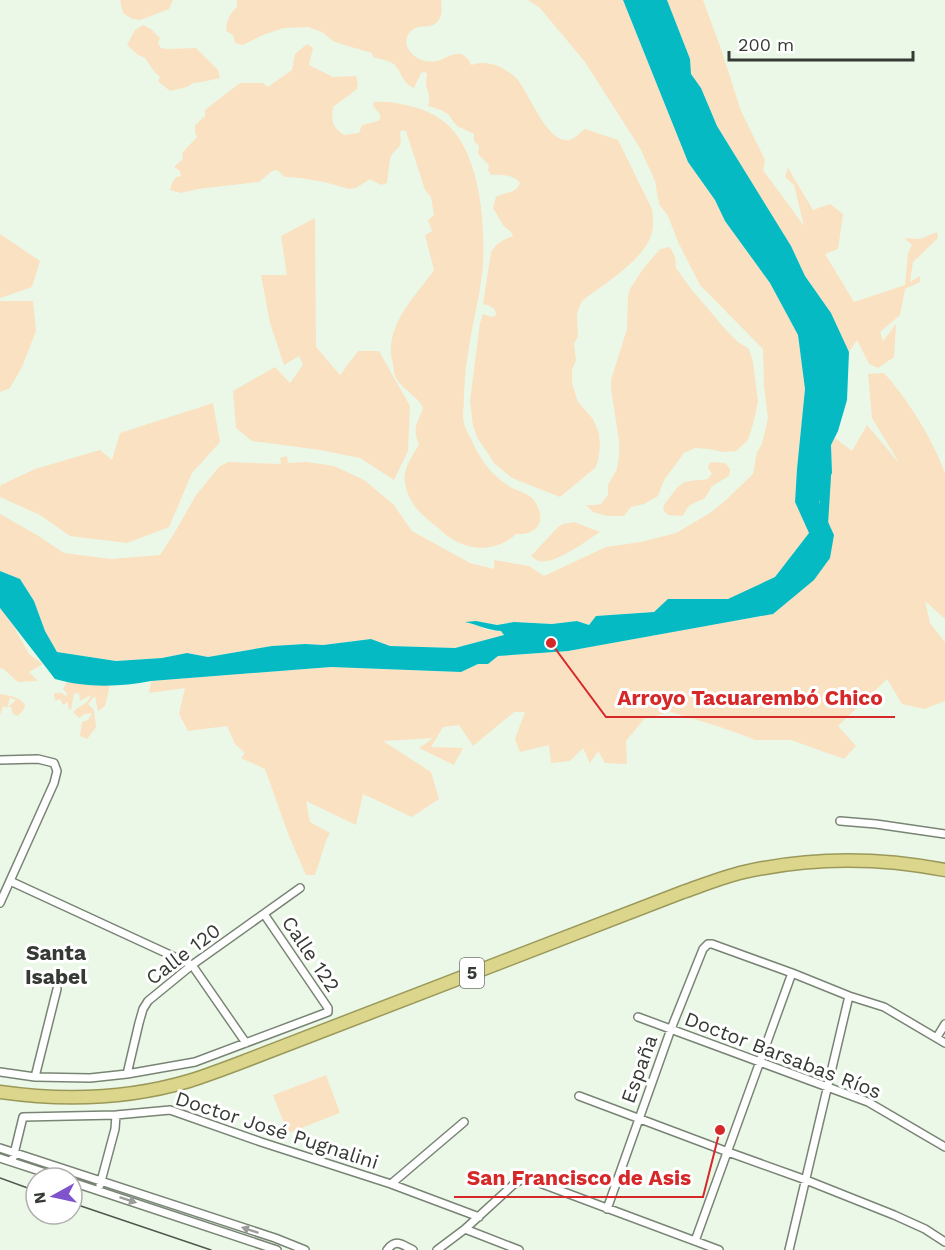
<svg xmlns="http://www.w3.org/2000/svg" width="945" height="1250" viewBox="0 0 945 1250" font-family="'Work Sans',sans-serif">
	<style>
		.green { fill: #fae1c2 }
		.water { fill: #05bac3 }
		.lines { fill: none; stroke-linecap: round; stroke-linejoin: round }
		.river { stroke: #05bac3; stroke-width: 10 }
		.minor-casing { stroke: #798475; stroke-width: 10 }
		.trunk-casing { stroke: #9b995a; stroke-width: 15 }
		.minor { stroke: #fff; stroke-width: 7 }
		.trunk { stroke: #dbd68c; stroke-width: 12 }
		.rail { stroke: #50554e; stroke-width: 1.5 }
		.oneway { fill: #9a9c9a }
		.labels { text-anchor: middle; stroke-width: 6; stroke-linejoin: round; paint-order: stroke }
		.shield { fill: #fff; stroke: #727571; stroke-width: 1.5 }
		.shield-label { font-size: 18px; font-weight: bold; fill: #363a34 }
		.street-label { font-size: 20px; fill: #363a34; stroke: #fff }
		.neighbourhood-label { font-size: 21px; font-weight: bold; fill: #363a34; stroke: #fff }
		.leader { fill: none; stroke: #d62828; stroke-width: 2 }
		.callout-dot { fill: #d62828; stroke: #fff; stroke-width: 2 }
		.callout-label { font-size: 21px; text-anchor: middle; font-weight: bold; fill: #d62828; stroke: #fff; stroke-width: 6; stroke-linejoin: round; paint-order: stroke }
	</style>
	<rect width="100%" height="100%" fill="#ebf8e7"/>
	<!-- green -->
	<path class="green" d="M 120,0 L 173,0 L 169,9 L 140,20 L 132,19 L 123,13 Z
		M 237,0 L 441,0 C 442,9 443,20 433,25 C 429,27 424,26 419,27 C 409,29 403,39 408,48 C 414,60 428,64 440,60 C 453,55 463,47 471,65 C 488,59 505,67 517,79 C 529,92 547,145 570,140 C 576,138 580,132 585,129 L 618,140 L 652,209 C 653,216 654,225 652,232 C 646,259 604,284 583,300 L 580,305 L 577,314 L 578,336 L 574,344 L 576,360 L 572,370 L 572,383 L 578,402 L 593,419 L 599,433 L 600,447 L 598,461 L 595,468 L 560,497 L 512,478 L 495,464 L 478,439 L 473,426 L 470,401 L 480,323 L 483,314 L 492,317 L 496,315 C 496,307 490,306 483,304 L 491,252 C 497,242 503,240 513,236 L 511,232 L 503,225 L 493,208 L 496,197 C 506,191 515,195 520,183 C 513,175 502,174 491,175 L 488,170 L 489,165 L 478,154 L 479,146 L 474,141 L 474,134 L 457,126 L 448,114 L 441,110 L 428,106 C 432,95 426,92 426,82 C 426,79 427,76 427,73 L 424,72 L 421,73 L 414,88 C 399,81 403,70 392,63 C 387,60 379,59 373,57 L 372,53 L 341,44 L 333,41 L 322,32 L 308,27 L 284,28 L 263,35 L 243,45 L 235,43 L 233,35 L 226,31 C 227,21 229,14 237,7 Z
		M 528,0 L 623,0 L 688,162 L 715,200 L 725,221 L 770,283 L 798,335 L 805,389 L 797,469 L 795,502 L 809,533 L 775,577 L 728,600 L 669,599 L 654,612 L 596,616 L 589,625 L 577,621 L 552,624 L 514,622 L 497,625 L 476,621 L 467,623 L 477,625 L 487,630 L 501,631 L 504,635 L 455,648 L 390,646 L 371,639 L 323,645 L 305,644 L 272,646 L 208,657 L 187,653 L 162,658 L 116,661 L 57,652 L 45,631 L 34,601 L 20,579 L 0,571 L 0,514 L 37,535 L 64,553 L 111,559 L 160,555 L 175,532 L 196,495 L 219,467 L 228,462 L 281,464 L 280,458 L 287,456 L 288,463 L 307,462 L 334,466 L 364,480 L 393,504 L 412,531 L 470,563 L 494,569 L 494,560 L 529,566 L 544,576 L 606,547 L 641,542 L 676,533 L 710,513 L 726,500 L 753,474 L 757,452 L 762,444 L 768,418 L 764,386 L 763,349 L 700,285 L 678,242 L 668,216 L 659,204 L 655,181 L 640,148 L 585,62 L 540,8 Z
		M 667,0 L 703,0 L 721,49 L 741,111 L 765,160 L 763,170 L 804,226 L 794,185 L 785,177 L 788,168 L 813,210 L 830,204 L 843,214 L 838,249 L 825,254 L 854,302 L 905,285 L 908,253 L 912,245 L 904,238 L 920,239 L 937,232 L 938,238 L 913,262 L 910,282 L 920,276 L 920,282 L 905,289 L 900,315 L 880,332 L 883,341 L 896,324 L 894,357 L 878,368 L 869,364 L 857,340 L 849,352 L 831,313 L 805,276 L 791,246 L 717,126 L 701,88 L 691,74 L 690,59 Z
		M 143,25 L 151,29 L 160,38 L 158,43 L 161,48 L 167,49 L 196,48 L 218,70 L 220,78 L 202,82 L 193,83 L 187,87 L 170,91 L 158,81 L 160,77 L 153,70 L 145,58 L 138,55 L 127,45 L 135,30 Z
		M 307,44 L 313,48 L 309,65 L 333,77 L 356,76 L 358,84 L 357,89 L 333,107 C 331,122 332,126 344,135 L 359,133 L 362,125 L 371,123 L 380,120 L 380,114 L 373,106 L 374,102 C 387,101 393,102 405,105 C 422,108 438,115 450,127 C 481,159 485,225 483,267 C 482,276 480,286 479,295 C 474,319 469,343 466,367 C 464,384 464,401 463,418 C 464,426 467,432 471,439 C 481,461 491,475 512,488 C 519,491 532,495 535,502 C 547,521 538,535 516,534 C 502,548 478,552 460,543 C 451,540 444,533 437,527 C 421,514 409,505 405,483 C 402,469 413,456 419,444 C 412,427 417,425 423,408 C 418,397 405,391 398,381 C 394,376 394,370 393,364 C 382,328 415,297 434,270 L 425,235 L 432,231 L 428,220 L 434,215 L 431,197 L 425,190 L 406,131 L 403,130 L 400,132 L 401,142 L 399,147 L 392,154 L 390,159 L 387,183 L 381,185 L 370,179 L 356,188 L 349,189 L 324,182 L 301,178 L 285,177 L 277,170 L 272,171 L 259,182 L 198,189 L 181,193 L 170,190 L 172,183 L 176,177 L 181,176 L 180,171 L 174,167 L 183,159 L 182,153 L 197,137 L 195,132 L 195,125 L 205,116 L 205,110 L 240,83 L 263,83 L 268,87 L 292,70 L 295,54 Z
		M 315,218 L 316,347 L 340,375 L 358,351 L 379,351 L 410,406 L 408,451 L 394,480 L 360,458 L 320,450 L 252,441 L 236,428 L 233,391 L 275,367 L 290,383 L 303,365 L 299,356 L 284,365 L 270,323 L 261,275 L 287,275 L 281,236 Z
		M 0,234 L 40,261 L 32,287 L 0,298 Z
		M 670,247 L 675,257 L 676,268 L 688,285 L 725,329 L 738,342 L 749,349 L 753,362 L 758,402 L 753,424 L 748,440 L 736,451 L 723,452 L 709,449 L 695,448 L 684,453 L 664,480 L 658,496 L 644,504 L 631,507 L 624,516 L 607,516 L 593,512 L 586,505 L 594,505 L 601,504 L 608,495 L 608,485 L 617,469 L 619,455 L 619,441 L 611,389 L 611,380 L 627,329 L 628,296 L 630,289 L 643,269 L 660,249 Z
		M 0,301 L 33,301 L 36,331 L 22,367 L 10,388 L 0,392 Z
		M 884,373 C 909,401 932,438 945,473 L 945,619 L 925,601 L 930,623 L 945,642 L 945,701 L 924,709 L 902,704 L 887,679 L 838,726 L 856,746 L 844,759 L 791,740 L 756,740 L 720,727 L 671,712 L 645,718 L 626,741 L 627,764 L 605,763 L 598,751 L 590,763 L 583,748 L 570,761 L 551,763 L 549,745 L 520,752 L 515,739 L 525,712 L 514,712 L 473,746 L 459,725 L 443,727 L 431,747 L 463,748 L 454,765 L 419,748 L 433,738 L 383,741 L 431,772 L 439,799 L 412,817 L 363,794 L 356,825 L 306,801 L 310,822 L 330,833 L 326,841 L 315,875 L 306,875 L 289,836 L 265,769 L 241,758 L 245,753 L 235,744 L 227,726 L 188,731 L 179,714 L 185,688 L 149,693 L 151,681 L 331,667 L 461,672 L 478,664 L 488,664 L 498,656 L 568,651 L 773,614 L 834,535 L 819,502 L 832,473 L 831,445 L 835,438 L 852,451 L 867,425 L 900,464 L 872,418 L 868,374 Z
		M 213,403 L 220,442 L 192,473 L 169,527 L 127,543 L 70,536 L 40,515 L 0,497 L 0,488 L 1,485 L 35,469 L 100,450 L 112,460 L 120,433 Z
		M 711,462 L 725,463 L 730,469 L 729,476 L 712,486 L 705,498 L 692,504 L 687,508 L 683,516 L 668,515 L 664,511 L 663,506 C 669,499 676,487 683,483 C 687,480 703,480 708,479 L 712,473 L 709,470 L 708,466 Z
		M 574,522 L 600,532 C 586,541 555,565 539,561 C 536,560 534,558 531,556 L 558,527 L 563,524 Z
		M 0,608 L 14,627 L 29,654 L 43,664 L 29,672 L 38,681 L 18,682 L 2,668 L 0,669 Z
		M 67,682 L 110,685 L 105,706 L 98,711 L 95,696 L 88,704 L 94,710 L 96,727 L 87,739 L 80,736 L 82,722 L 88,720 L 92,713 L 85,714 L 79,718 L 73,712 C 80,704 87,706 91,695 L 80,701 L 79,693 L 74,694 L 71,710 L 68,708 L 68,702 L 63,705 L 60,699 L 55,701 L 54,693 L 62,693 L 67,697 L 66,692 L 63,689 Z
		M 0,694 C 10,696 19,696 25,705 L 24,709 L 18,716 L 13,714 L 11,707 L 8,707 L 16,700 L 10,698 L 7,708 L 3,706 L 0,715 Z
		M 326,1075 L 340,1113 L 288,1133 L 273,1095 Z"/>
	<!-- water -->
	<path class="water" d="M 623,0 L 667,0 L 690,59 L 691,74 L 701,88 L 717,126 L 791,246 L 805,276 L 831,313 L 849,352 L 847,400 L 838,431 L 831,445 L 832,473 L 819,502 L 834,535 L 830,558 L 814,580 L 773,614 L 568,651 L 498,656 L 488,664 L 478,664 L 461,672 L 331,667 L 151,681 C 120,687 86,688 55,679 L 0,608 L 0,571 L 20,579 L 34,601 L 45,631 L 57,652 L 116,661 L 162,658 L 187,653 L 208,657 L 272,646 L 305,644 L 323,645 L 371,639 L 390,646 L 455,648 L 504,635 L 501,631 C 486,630 479,625 465,622 L 476,621 L 497,625 L 514,622 L 552,624 L 577,621 L 589,625 L 596,616 L 654,612 L 668,599 L 728,599 L 775,577 L 809,533 L 795,502 L 797,469 L 805,389 L 798,335 L 770,283 L 725,221 L 715,200 L 688,162 Z"/>
	<g class="lines">
		<!-- river -->
		<path class="river" d="M 823,524 L 826,477"/>
		<!-- minor casing -->
		<g class="minor-casing">
			<path id="minor" d="M 0,760 L 38,759 L 54,763 L 57,771 L 54,783 L 0,903
				M 840,821 L 876,824 L 945,834
				M 10,881 L 192,965 L 246,1043
				M 638,1017 L 868,1102 L 945,1147
				M 937,1037 L 945,1024
				M 0,1072 L 35,1077 L 90,1078 L 127,1074 L 195,1062 L 328,1012 L 328,1008 L 264,914
				M 127,1074 L 139,1023 L 143,1009 L 148,1001 L 192,965 L 300,888
				M 35,1077 L 57,989
				M 579,1096 L 728,1152 L 806,1180 L 894,1215 L 925,1229 L 945,1242
				M 0,1148 L 275,1238 L 305,1250
				M 0,1158 L 61,1178
				M 12,1162 L 23,1117 L 116,1115 L 170,1110 L 261,1142 L 391,1184 L 479,1217
				M 72,1182 L 277,1250
				M 391,1184 L 464,1122
				M 100,1185 L 115,1129 L 116,1115
				M 607,1209 L 671,1029 L 703,949 L 708,944 L 712,944 L 792,973 L 849,996 L 884,1007 L 945,1043
				M 465,1229 L 519,1250
				M 695,1241 L 792,973
				M 387,1250 C 396,1238 402,1245 413,1250
				M 437,1250 L 465,1229 L 514,1184 L 521,1180 L 529,1179 L 719,1250
				M 789,1250 L 849,996"/>
		</g>
		<!-- trunk casing -->
		<g class="trunk-casing">
			<path id="trunk" d="M 0,1092 C 63,1101 128,1099 189,1081 C 205,1076 221,1070 237,1064 L 683,892 C 703,885 723,877 744,872 C 810,857 878,857 945,870"/>
		</g>
		<!-- minor -->
		<use href="#minor" class="minor"/>
		<!-- trunk -->
		<use href="#trunk" class="trunk"/>
		<!-- rail -->
		<path class="rail" d="M 0,1178 L 36,1191
			M 72,1203 L 211,1250"/>
	</g>
	<!-- one-way arrows -->
	<defs><path id="oneway-solid" d="M-6-.8H1V-3.2L6.5 0L1 3.2V.8H-6Z" transform="scale(1.5)"/></defs>
	<g class="oneway">
		<use href="#oneway-solid" transform="translate(128 1200) rotate(18)"/>
		<use href="#oneway-solid" transform="translate(250 1230) rotate(-162)"/>
	</g>
	<g class="labels">
		<!-- shield labels -->
		<rect class="shield" x="460" y="958" width="24" height="30" rx="4.5"/>
		<g class="shield-label">
			<text x="472" y="979">5</text>
		</g>
		<!-- street labels -->
		<g class="street-label">
			<text transform="translate(183 954) rotate(-37)" y="7">Calle 120</text>
			<text transform="translate(311 954) rotate(56)" y="7">Calle 122</text>
			<text transform="translate(783 1055) rotate(21)" y="7">Doctor Barsabas Ríos</text>
			<text transform="translate(639 1069) rotate(-70)" y="7">España</text>
			<text transform="translate(277 1130) rotate(18)" y="7">Doctor José Pugnalini</text>
		</g>
		<!-- neighbourhood labels -->
		<g class="neighbourhood-label">
			<text x="56" y="960">Santa<tspan x="56" dy="24">Isabel</tspan></text>
		</g>
	</g>
	<!-- callouts -->
	<path class="leader" d="M551 643L606 717H895M720 1130L703 1197H454"/>
	<g class="callout-dot">
		<circle cx="551" cy="643" r="6"/>
		<circle cx="720" cy="1130" r="6"/>
	</g>
	<g class="callout-label">
		<text x="750" y="705">Arroyo Tacuarembó Chico</text>
		<text x="579" y="1185">San Francisco de Asis</text>
	</g>
	<!-- north arrow -->
	<g transform="translate(54 1196) rotate(262)"><circle r="28" fill="#ffffff" stroke="#afb0ae" stroke-width="1.5"/>
	<path d="M0-4.5L10 22L0 15L-10 22Z" fill="#7f53cc"/>
	<text y="-9" font-size="16" font-weight="bold" text-anchor="middle" fill="#363a34">N</text>
	</g>
	<!-- scale -->
	<path d="M729 51v9h184v-9" fill="none" stroke="#363a34" stroke-width="3"/>
	<text x="738" y="51" font-size="18" fill="#363a34" stroke="#ffffff" stroke-width="4.5" paint-order="stroke">200 m</text>
</svg>
